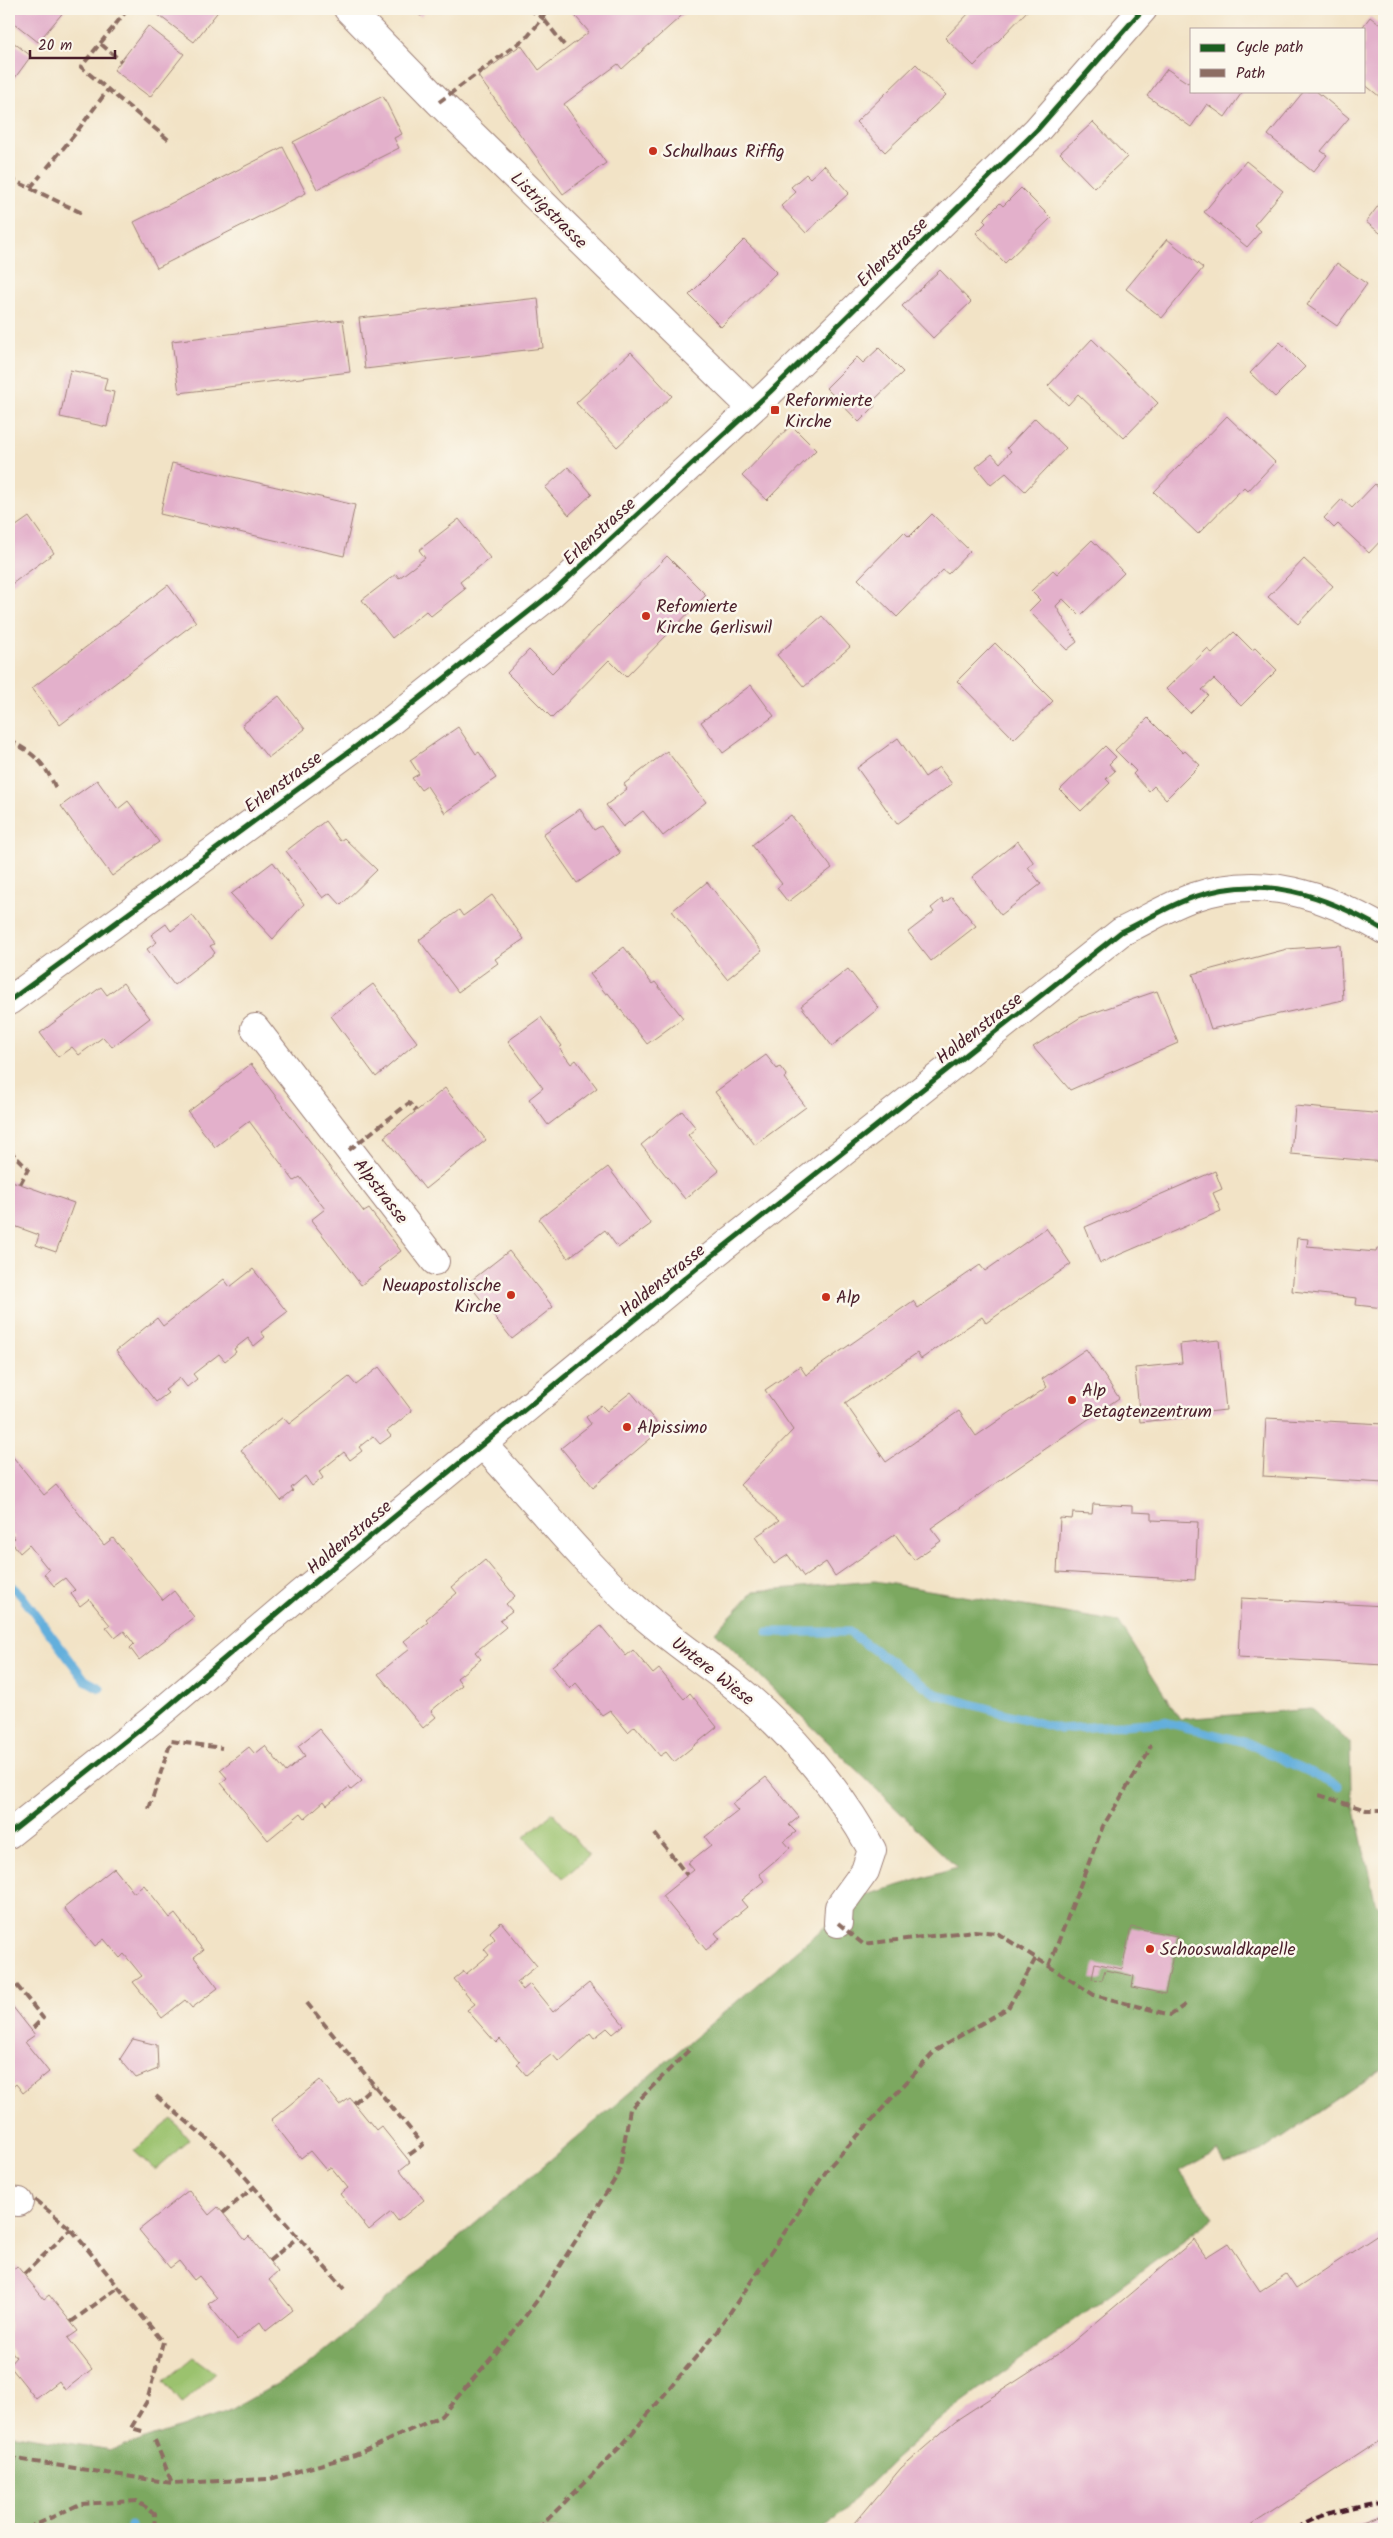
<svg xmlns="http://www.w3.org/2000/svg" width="1393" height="2538" viewBox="0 0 1393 2538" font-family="Kalam,sans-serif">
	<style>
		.green { fill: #9bc26e; stroke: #72704c }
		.forest { fill: #7ca861; stroke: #636446 }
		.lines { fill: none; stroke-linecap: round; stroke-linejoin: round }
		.stream { stroke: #64afdc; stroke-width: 9 }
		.building { fill: #e3b0cb }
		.minor-casing { stroke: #9e8178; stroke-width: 30 }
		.minor { stroke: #fff; stroke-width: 28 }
		.rail { stroke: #4a1f2b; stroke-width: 4; stroke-dasharray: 8 4; stroke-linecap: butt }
		.quiet { stroke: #8d6e63; stroke-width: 4; stroke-dasharray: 8 4; stroke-linecap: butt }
		.cycleway-casing { stroke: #fbf7ec; stroke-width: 8 }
		.cycleway { stroke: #1b5e20; stroke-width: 5 }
		.poi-dot { fill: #c8321e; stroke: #fbf7ec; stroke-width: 2 }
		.labels { text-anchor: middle; stroke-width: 5; stroke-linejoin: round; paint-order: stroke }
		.poi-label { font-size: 18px; fill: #4a1f2b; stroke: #fbf7ec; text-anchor: start }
		.street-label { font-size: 18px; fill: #4a1f2b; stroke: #fbf7ec }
	</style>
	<rect width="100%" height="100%" fill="#fbf7ec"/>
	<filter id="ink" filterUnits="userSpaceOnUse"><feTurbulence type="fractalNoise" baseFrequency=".02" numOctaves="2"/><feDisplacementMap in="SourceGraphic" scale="10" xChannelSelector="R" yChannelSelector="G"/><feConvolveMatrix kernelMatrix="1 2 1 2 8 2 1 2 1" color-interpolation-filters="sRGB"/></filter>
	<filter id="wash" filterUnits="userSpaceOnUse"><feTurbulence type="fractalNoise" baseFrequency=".0096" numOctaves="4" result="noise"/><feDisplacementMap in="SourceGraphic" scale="20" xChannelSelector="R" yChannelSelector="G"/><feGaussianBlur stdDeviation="1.12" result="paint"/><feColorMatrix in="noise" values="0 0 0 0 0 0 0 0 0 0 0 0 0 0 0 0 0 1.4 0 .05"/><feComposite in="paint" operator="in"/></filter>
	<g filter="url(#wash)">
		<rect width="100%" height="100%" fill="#f2e3c6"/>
		<!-- green -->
		<path class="green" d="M 553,1813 L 589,1856 L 563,1878 L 524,1837 Z
			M 172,2119 L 189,2140 L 155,2170 L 134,2151 Z
			M 193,2357 L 215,2373 L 182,2403 L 164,2381 Z"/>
		<!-- forest -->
		<path class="forest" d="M 875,1581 L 1119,1622 L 1180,1719 L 1312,1709 L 1350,1743 L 1351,1792 L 1375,1901 L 1384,1910 L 1384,2068 L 1259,2153 L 1225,2163 L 1218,2151 L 1180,2172 L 1214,2218 L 945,2415 L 896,2458 L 824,2529 L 9,2529 L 9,2434 L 112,2450 L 229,2411 L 305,2368 L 860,1897 L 957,1868 L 715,1632 L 754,1591 Z"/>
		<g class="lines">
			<!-- stream -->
			<path class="stream" d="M 9,1584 L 21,1595 L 85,1680 L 100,1688
				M 768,1632 L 849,1632 L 936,1694 L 1060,1729 L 1165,1722 L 1248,1743 L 1338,1786
				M 131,2526 L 131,2529"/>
		</g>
		<g id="blocks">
			<!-- building -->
			<path class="building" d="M 9,9 L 66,9 L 38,42 L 9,19 Z
				M 161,9 L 220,9 L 194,42 L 157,14 Z
				M 409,9 L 426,9 L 421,16 Z
				M 572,9 L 689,9 L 622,69 L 618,64 L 564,104 L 606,163 L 563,194 L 478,76 L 521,45 L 539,70 L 589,32 L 570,10 Z
				M 973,9 L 1029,9 L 974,66 L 945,38 Z
				M 1370,17 L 1384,28 L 1384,92 L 1380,97 L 1364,84 L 1364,29 L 1361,29 Z
				M 148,26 L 184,54 L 150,97 L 114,70 Z
				M 9,39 L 31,56 L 9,86 Z
				M 916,64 L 946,95 L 885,152 L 856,122 Z
				M 1167,69 L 1188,83 L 1192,78 L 1192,91 L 1243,91 L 1225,117 L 1207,104 L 1191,127 L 1147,96 Z
				M 1304,91 L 1316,91 L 1349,118 L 1321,151 L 1327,155 L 1313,172 L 1268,135 Z
				M 383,96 L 402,134 L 394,138 L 399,148 L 317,189 L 293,142 Z
				M 1093,122 L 1127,157 L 1094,188 L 1060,153 Z
				M 283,147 L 306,193 L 157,268 L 134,222 Z
				M 1246,161 L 1283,191 L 1254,225 L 1261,231 L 1247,247 L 1204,212 Z
				M 824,165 L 849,193 L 806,233 L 781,206 L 796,192 L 791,187 L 806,174 L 810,178 Z
				M 1021,188 L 1051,218 L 1005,263 L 976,233 L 986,223 L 983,220 L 1000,203 L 1003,206 Z
				M 1384,198 L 1384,236 L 1366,222 Z
				M 1167,239 L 1203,268 L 1162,318 L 1126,289 Z
				M 744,240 L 777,272 L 721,327 L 689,295 Z
				M 1337,263 L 1367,284 L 1337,326 L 1307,305 Z
				M 940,270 L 971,302 L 933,338 L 902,306 Z
				M 538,298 L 543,348 L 365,369 L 359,318 Z
				M 343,320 L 350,372 L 179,393 L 172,341 Z
				M 1092,339 L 1158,403 L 1124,438 L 1078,394 L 1068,405 L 1048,386 Z
				M 1280,342 L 1305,367 L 1275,397 L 1250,373 Z
				M 879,348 L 903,372 L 872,402 L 875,406 L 859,422 L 826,388 L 857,357 L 863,363 Z
				M 631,352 L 672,396 L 617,447 L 576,403 Z
				M 70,370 L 107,378 L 104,390 L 114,392 L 107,427 L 60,417 Z
				M 1227,416 L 1275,462 L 1248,491 L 1244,487 L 1198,534 L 1154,492 Z
				M 1035,418 L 1066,448 L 1025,491 L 1006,473 L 991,485 L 976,467 L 992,454 L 1000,463 L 1011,451 L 1007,448 Z
				M 791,425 L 816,450 L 767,500 L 742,476 Z
				M 172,463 L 355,505 L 344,556 L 160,514 Z
				M 568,467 L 592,494 L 569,515 L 545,488 Z
				M 1384,483 L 1384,537 L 1369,553 L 1338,524 L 1334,528 L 1324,518 L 1342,499 L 1352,508 L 1375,484 L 1379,489 Z
				M 932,514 L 970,551 L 948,574 L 943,570 L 897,617 L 858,579 L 904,532 L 909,537 Z
				M 29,517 L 54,553 L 9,586 L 9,531 Z
				M 459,519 L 490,558 L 460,582 L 465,589 L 431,616 L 426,611 L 392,638 L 362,600 L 396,574 L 399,578 L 425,558 L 419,550 Z
				M 1092,540 L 1124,573 L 1080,616 L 1063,599 L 1056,606 L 1077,642 L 1067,650 L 1029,611 L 1040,600 L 1031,591 L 1053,570 L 1057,574 Z
				M 667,556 L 706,595 L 626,677 L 609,660 L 552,718 L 507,673 L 529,650 L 552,673 Z
				M 1304,559 L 1333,586 L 1298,624 L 1268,597 Z
				M 168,585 L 196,622 L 60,725 L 32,688 Z
				M 822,616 L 850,647 L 804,687 L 777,655 Z
				M 1234,632 L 1252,650 L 1255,648 L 1277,670 L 1241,706 L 1214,679 L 1202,690 L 1208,695 L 1190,713 L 1166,689 L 1207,649 L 1212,653 Z
				M 995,643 L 1053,701 L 1014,739 L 957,681 Z
				M 751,685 L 774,716 L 723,753 L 701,722 Z
				M 279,696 L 305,729 L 268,758 L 242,725 Z
				M 1148,718 L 1183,753 L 1185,751 L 1200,765 L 1166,799 L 1154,786 L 1149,791 L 1133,774 L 1136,771 L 1115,750 Z
				M 458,727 L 476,754 L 479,752 L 496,778 L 445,813 L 427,786 L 421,790 L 412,778 L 419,774 L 410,760 Z
				M 898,738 L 925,777 L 939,767 L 952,784 L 897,824 L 857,768 Z
				M 1105,746 L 1116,757 L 1109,764 L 1115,771 L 1106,779 L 1110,783 L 1081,811 L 1060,790 Z
				M 667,751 L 706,802 L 663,836 L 643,811 L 623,827 L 606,805 L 627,789 L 624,784 Z
				M 97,780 L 118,809 L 128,801 L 159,842 L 112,876 L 61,806 Z
				M 580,809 L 594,830 L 601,826 L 620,853 L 577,883 L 543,834 Z
				M 791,815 L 832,868 L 788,902 L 777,888 L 782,884 L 752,845 Z
				M 325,821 L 340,841 L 344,838 L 377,870 L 341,905 L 330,893 L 323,898 L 286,851 Z
				M 1018,841 L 1034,863 L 1028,867 L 1041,884 L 1001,915 L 972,877 Z
				M 273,862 L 304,904 L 273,939 L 231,894 Z
				M 707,882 L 762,951 L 727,979 L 672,911 Z
				M 492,895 L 524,939 L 495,959 L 498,963 L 458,992 L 419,940 L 459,910 L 463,916 Z
				M 952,897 L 976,926 L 931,961 L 908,932 L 934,912 L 931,908 L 942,899 L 944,903 Z
				M 192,915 L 214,944 L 210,946 L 215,953 L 174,985 L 147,949 L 157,942 L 151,935 L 166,924 L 171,931 Z
				M 1340,945 L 1343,1000 L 1211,1029 L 1193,974 L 1287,949 Z
				M 624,947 L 652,984 L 655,982 L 683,1018 L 647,1044 L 608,993 L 606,994 L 590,974 Z
				M 848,969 L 879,1008 L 832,1046 L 801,1006 Z
				M 123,983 L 150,1018 L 112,1047 L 103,1037 L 79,1055 L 72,1047 L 58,1057 L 40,1033 L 101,987 L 107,995 Z
				M 373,984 L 417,1042 L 376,1077 L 331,1016 Z
				M 1157,991 L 1178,1043 L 1070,1090 L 1033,1047 L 1081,1017 Z
				M 541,1017 L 562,1046 L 559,1048 L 571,1064 L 576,1060 L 597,1088 L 548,1125 L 529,1099 L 543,1088 L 508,1041 Z
				M 766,1055 L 777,1069 L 780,1067 L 787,1076 L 784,1078 L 806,1107 L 755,1145 L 715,1092 Z
				M 251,1064 L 364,1212 L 369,1209 L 401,1251 L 379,1268 L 381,1270 L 361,1285 L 311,1220 L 325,1209 L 300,1177 L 294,1181 L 249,1121 L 215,1147 L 188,1112 Z
				M 445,1088 L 486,1140 L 425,1189 L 384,1137 Z
				M 1295,1106 L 1384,1114 L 1384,1162 L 1291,1154 Z
				M 682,1111 L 696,1128 L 688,1135 L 719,1171 L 685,1199 L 641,1145 Z
				M 608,1167 L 651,1224 L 618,1248 L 605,1230 L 568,1258 L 539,1219 Z
				M 1215,1171 L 1222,1189 L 1213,1193 L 1221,1211 L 1100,1263 L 1085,1227 Z
				M 9,1180 L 74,1203 L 56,1252 L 36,1245 L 39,1235 L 9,1224 Z
				M 1046,1228 L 1071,1264 L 986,1323 L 982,1317 L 921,1359 L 917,1353 L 845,1403 L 886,1462 L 959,1411 L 976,1436 L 1047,1387 L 1042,1379 L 1086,1349 L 1119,1398 L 931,1528 L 941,1541 L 914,1560 L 895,1534 L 835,1576 L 826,1562 L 804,1577 L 788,1555 L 774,1564 L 755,1537 L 779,1521 L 740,1485 L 793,1430 L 765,1390 L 800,1366 L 806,1375 L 913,1301 L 918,1308 L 980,1265 L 985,1271 Z
				M 1297,1238 L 1308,1239 L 1307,1246 L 1376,1252 L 1377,1249 L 1384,1249 L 1384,1308 L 1356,1305 L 1357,1298 L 1292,1291 Z
				M 509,1251 L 553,1307 L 512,1339 L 468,1283 Z
				M 253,1269 L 287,1312 L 261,1332 L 265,1337 L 254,1346 L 248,1338 L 234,1349 L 236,1352 L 225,1361 L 219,1354 L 193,1374 L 197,1379 L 187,1387 L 180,1378 L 165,1390 L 168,1393 L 156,1402 L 116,1351 L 157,1318 L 163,1326 L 224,1279 L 230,1287 Z
				M 1219,1340 L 1226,1410 L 1198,1413 L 1198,1416 L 1140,1422 L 1135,1368 L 1182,1363 L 1180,1344 Z
				M 379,1367 L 412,1411 L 387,1431 L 391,1436 L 380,1444 L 373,1436 L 359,1447 L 362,1451 L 350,1460 L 344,1452 L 319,1472 L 323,1478 L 312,1486 L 305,1476 L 291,1488 L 293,1491 L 281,1501 L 241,1450 L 283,1417 L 289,1424 L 349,1377 L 356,1385 Z
				M 631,1392 L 662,1429 L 593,1487 L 561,1448 L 591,1424 L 586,1417 L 601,1405 L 607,1411 Z
				M 1266,1418 L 1384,1424 L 1384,1483 L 1263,1476 Z
				M 9,1452 L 44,1495 L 56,1485 L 104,1545 L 113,1538 L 163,1600 L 174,1591 L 194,1617 L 139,1660 L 130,1648 L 134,1644 L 124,1631 L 115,1638 L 106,1627 L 110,1625 L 89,1599 L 80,1606 L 71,1594 L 75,1590 L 65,1578 L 54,1586 L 44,1574 L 49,1570 L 29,1545 L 20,1553 L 11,1541 L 15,1538 L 9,1531 Z
				M 1093,1504 L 1132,1506 L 1132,1512 L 1152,1513 L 1152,1520 L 1198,1522 L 1195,1580 L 1057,1572 L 1060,1518 L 1072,1519 L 1073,1513 L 1092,1514 Z
				M 485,1560 L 515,1596 L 506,1604 L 512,1611 L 500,1620 L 506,1627 L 475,1652 L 481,1659 L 457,1678 L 462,1685 L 431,1711 L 436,1717 L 423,1728 L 378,1674 L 410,1648 L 404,1641 L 428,1622 L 426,1619 L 457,1593 L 452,1587 Z
				M 1241,1598 L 1384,1606 L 1384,1665 L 1238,1657 Z
				M 601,1626 L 626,1656 L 633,1650 L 653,1674 L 659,1669 L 684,1699 L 690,1693 L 717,1727 L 674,1762 L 666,1752 L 660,1756 L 635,1726 L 628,1732 L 610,1710 L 602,1715 L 576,1683 L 570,1689 L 552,1666 Z
				M 9,1716 L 17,1725 L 9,1731 Z
				M 319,1729 L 362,1781 L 351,1790 L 349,1787 L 327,1805 L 324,1801 L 305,1818 L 301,1813 L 268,1840 L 221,1783 L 227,1778 L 220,1770 L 249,1747 L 255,1754 L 265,1746 L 286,1772 L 305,1756 L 298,1746 Z
				M 766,1777 L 799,1817 L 789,1825 L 796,1832 L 784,1841 L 790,1848 L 759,1874 L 764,1881 L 741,1900 L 747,1907 L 715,1933 L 720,1939 L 706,1950 L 662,1896 L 694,1870 L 688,1863 L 711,1845 L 705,1837 L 738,1811 L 732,1804 Z
				M 114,1868 L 134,1893 L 144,1885 L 170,1918 L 175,1914 L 203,1950 L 194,1957 L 218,1988 L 192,2008 L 185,2000 L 162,2018 L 133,1982 L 142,1976 L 124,1954 L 120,1958 L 104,1939 L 95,1946 L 64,1908 Z
				M 501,1922 L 537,1966 L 517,1982 L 523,1990 L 530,1984 L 553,2012 L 589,1983 L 624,2025 L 613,2034 L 607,2028 L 594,2038 L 590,2033 L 559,2062 L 552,2054 L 526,2075 L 517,2064 L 520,2062 L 500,2039 L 496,2043 L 467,2010 L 475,2004 L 454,1979 L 464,1971 L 466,1974 L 489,1955 L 484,1949 L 495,1939 L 490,1932 Z
				M 1131,1927 L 1177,1936 L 1165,1994 L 1132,1987 L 1134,1976 L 1105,1970 L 1102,1980 L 1092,1979 L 1095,1963 L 1122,1969 Z
				M 9,2002 L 35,2035 L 25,2042 L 49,2072 L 23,2093 L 16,2084 L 9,2090 Z
				M 133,2039 L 157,2045 L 158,2069 L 136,2078 L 120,2059 Z
				M 320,2080 L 340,2105 L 350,2098 L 376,2130 L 381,2126 L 410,2162 L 400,2170 L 424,2200 L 398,2221 L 391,2212 L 369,2230 L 340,2194 L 348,2188 L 331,2167 L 326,2170 L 310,2151 L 301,2158 L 271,2120 Z
				M 189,2190 L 209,2215 L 218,2207 L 245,2240 L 249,2236 L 278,2272 L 269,2280 L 293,2310 L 266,2331 L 260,2322 L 237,2340 L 208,2304 L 217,2298 L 199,2276 L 194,2280 L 179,2261 L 170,2268 L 139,2230 Z
				M 1384,2231 L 1384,2438 L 1245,2529 L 850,2529 L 901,2468 L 955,2421 L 1061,2352 L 1194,2240 L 1206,2257 L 1228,2243 L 1260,2291 L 1286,2274 L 1296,2289 Z
				M 17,2266 L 44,2299 L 49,2295 L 78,2331 L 68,2338 L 92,2369 L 65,2390 L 59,2381 L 36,2399 L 9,2365 L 16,2357 L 9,2348 L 9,2273 Z
				M 1384,2514 L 1384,2529 L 1343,2529 Z"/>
		</g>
	</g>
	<g filter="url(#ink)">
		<use href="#blocks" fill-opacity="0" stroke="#9e8178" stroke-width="1"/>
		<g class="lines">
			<!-- minor casing -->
			<g class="minor-casing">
				<path id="minor" d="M 348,9 L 439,102 L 752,408
					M 9,1001 L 392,720 L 551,594 L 770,392 L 1037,130 L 1143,9
					M 255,1028 L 435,1261
					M 482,1444 C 533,1498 580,1559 635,1608 C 665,1636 699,1658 731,1683 C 786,1727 839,1788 872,1850 L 865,1871 L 839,1907 L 838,1923
					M 9,1834 L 152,1720 L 299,1595 L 702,1264 L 1121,932 C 1145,921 1169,905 1194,897 C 1262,873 1325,895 1384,930
					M 9,2201 L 19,2202"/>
			</g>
			<!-- minor -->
			<use href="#minor" class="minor"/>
			<!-- rail -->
			<path class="rail" d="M 1296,2529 C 1322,2512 1354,2507 1384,2501"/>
			<!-- quiet -->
			<path class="quiet" d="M 128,9 L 81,67 L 170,141
				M 546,9 L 543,18 L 564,45
				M 437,13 L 440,9
				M 101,44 L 121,61
				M 439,102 L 528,36 L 543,18 L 529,9
				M 47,168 L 75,134 L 107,91
				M 9,178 L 84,214
				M 30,188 L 41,175
				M 9,740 C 35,754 45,763 57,791
				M 9,1150 L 28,1169 L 20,1184
				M 349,1150 L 409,1103 L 416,1111
				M 1319,1795 L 1366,1810 L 1384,1810
				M 149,1809 L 171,1741 L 222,1748
				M 655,1834 L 687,1875
				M 838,1923 L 863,1944 L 974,1931 L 997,1933 L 1094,1995 L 1171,2015 L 1186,2004
				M 1049,1966 L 1103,1826 L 1147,1755 L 1151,1745
				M 9,1976 L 43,2018 L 31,2030
				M 307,2003 L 423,2145 L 406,2157
				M 156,2096 L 223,2152 L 344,2289
				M 354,2103 L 374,2085
				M 35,2200 L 71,2229 L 163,2342 L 147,2401 L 131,2428 L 146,2432
				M 223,2213 L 254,2187
				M 269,2261 L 298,2237
				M 24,2274 L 71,2229
				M 71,2322 L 119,2287
				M 155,2440 L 172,2483
				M 9,2458 L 172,2483 L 270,2479 L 355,2455 L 441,2416 L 507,2340 L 539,2298 L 619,2173 L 630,2109 L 692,2047
				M 27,2529 L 80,2504 L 137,2501 L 155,2514 L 154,2529
				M 538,2529 L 623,2444 L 716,2333 L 829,2167 L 936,2050 L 1008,2008 L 1036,1958"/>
			<!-- cycleway casing -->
			<g class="cycleway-casing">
				<path id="cycleway" d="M 9,1001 L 392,720 L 551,594 L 770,392 L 1037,130 L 1143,9
					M 9,1834 L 152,1720 L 299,1595 L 702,1264 L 1121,932 C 1145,921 1169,905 1194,897 C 1262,873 1325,895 1384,930"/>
			</g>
			<!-- cycleway -->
			<use href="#cycleway" class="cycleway"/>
		</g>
	</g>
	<!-- markers -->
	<g class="poi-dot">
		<circle cx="653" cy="151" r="5"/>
		<rect x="770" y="405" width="10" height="10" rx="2.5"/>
		<circle cx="646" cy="616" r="5"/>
		<circle cx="511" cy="1295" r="5"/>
		<circle cx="826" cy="1297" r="5"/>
		<circle cx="1072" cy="1400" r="5"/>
		<circle cx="627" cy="1427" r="5"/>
		<circle cx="1150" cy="1949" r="5"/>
	</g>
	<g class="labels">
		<!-- poi labels -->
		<g class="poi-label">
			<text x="663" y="157">Schulhaus Riffig</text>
			<text x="785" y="406">Reformierte<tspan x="785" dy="21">Kirche</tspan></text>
			<text x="656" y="612">Refomierte<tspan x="656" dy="21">Kirche Gerliswil</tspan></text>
			<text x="501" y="1291" text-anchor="end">Neuapostolische<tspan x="501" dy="21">Kirche</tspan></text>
			<text x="836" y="1303">Alp</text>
			<text x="1082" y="1396">Alp<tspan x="1082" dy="21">Betagtenzentrum</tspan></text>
			<text x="637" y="1433">Alpissimo</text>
			<text x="1160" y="1955">Schooswaldkapelle</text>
		</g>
		<!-- street labels -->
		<g class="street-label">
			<text transform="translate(549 210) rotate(45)" y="6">Listrigstrasse</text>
			<text transform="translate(892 252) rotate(-44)" y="6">Erlenstrasse</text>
			<text transform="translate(599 531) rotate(-42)" y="6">Erlenstrasse</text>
			<text transform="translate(283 782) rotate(-36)" y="6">Erlenstrasse</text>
			<text transform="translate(979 1028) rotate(-38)" y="6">Haldenstrasse</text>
			<text transform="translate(381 1191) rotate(52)" y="6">Alpstrasse</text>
			<text transform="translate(662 1280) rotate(-39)" y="6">Haldenstrasse</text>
			<text transform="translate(349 1537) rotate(-40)" y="6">Haldenstrasse</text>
			<text transform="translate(713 1671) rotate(38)" y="6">Untere Wiese</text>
		</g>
	</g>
	<!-- margin -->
	<rect width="1393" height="2538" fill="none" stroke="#fbf7ec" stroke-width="30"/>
	<!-- legend -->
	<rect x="1190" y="28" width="175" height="65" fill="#fbf7ec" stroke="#b4a19f"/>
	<rect x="1200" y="44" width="25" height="8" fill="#1b5e20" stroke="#b4a19f"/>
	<text x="1236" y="52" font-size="15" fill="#4a1f2b">Cycle path</text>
	<rect x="1200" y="69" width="25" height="8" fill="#8d6e63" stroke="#b4a19f"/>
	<text x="1236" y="78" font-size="15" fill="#4a1f2b">Path</text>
	<!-- scale -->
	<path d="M30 50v8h85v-8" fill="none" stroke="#4a1f2b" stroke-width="2.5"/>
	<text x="38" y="50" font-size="15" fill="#4a1f2b" stroke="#fbf7ec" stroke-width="4" paint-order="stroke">20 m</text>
</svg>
